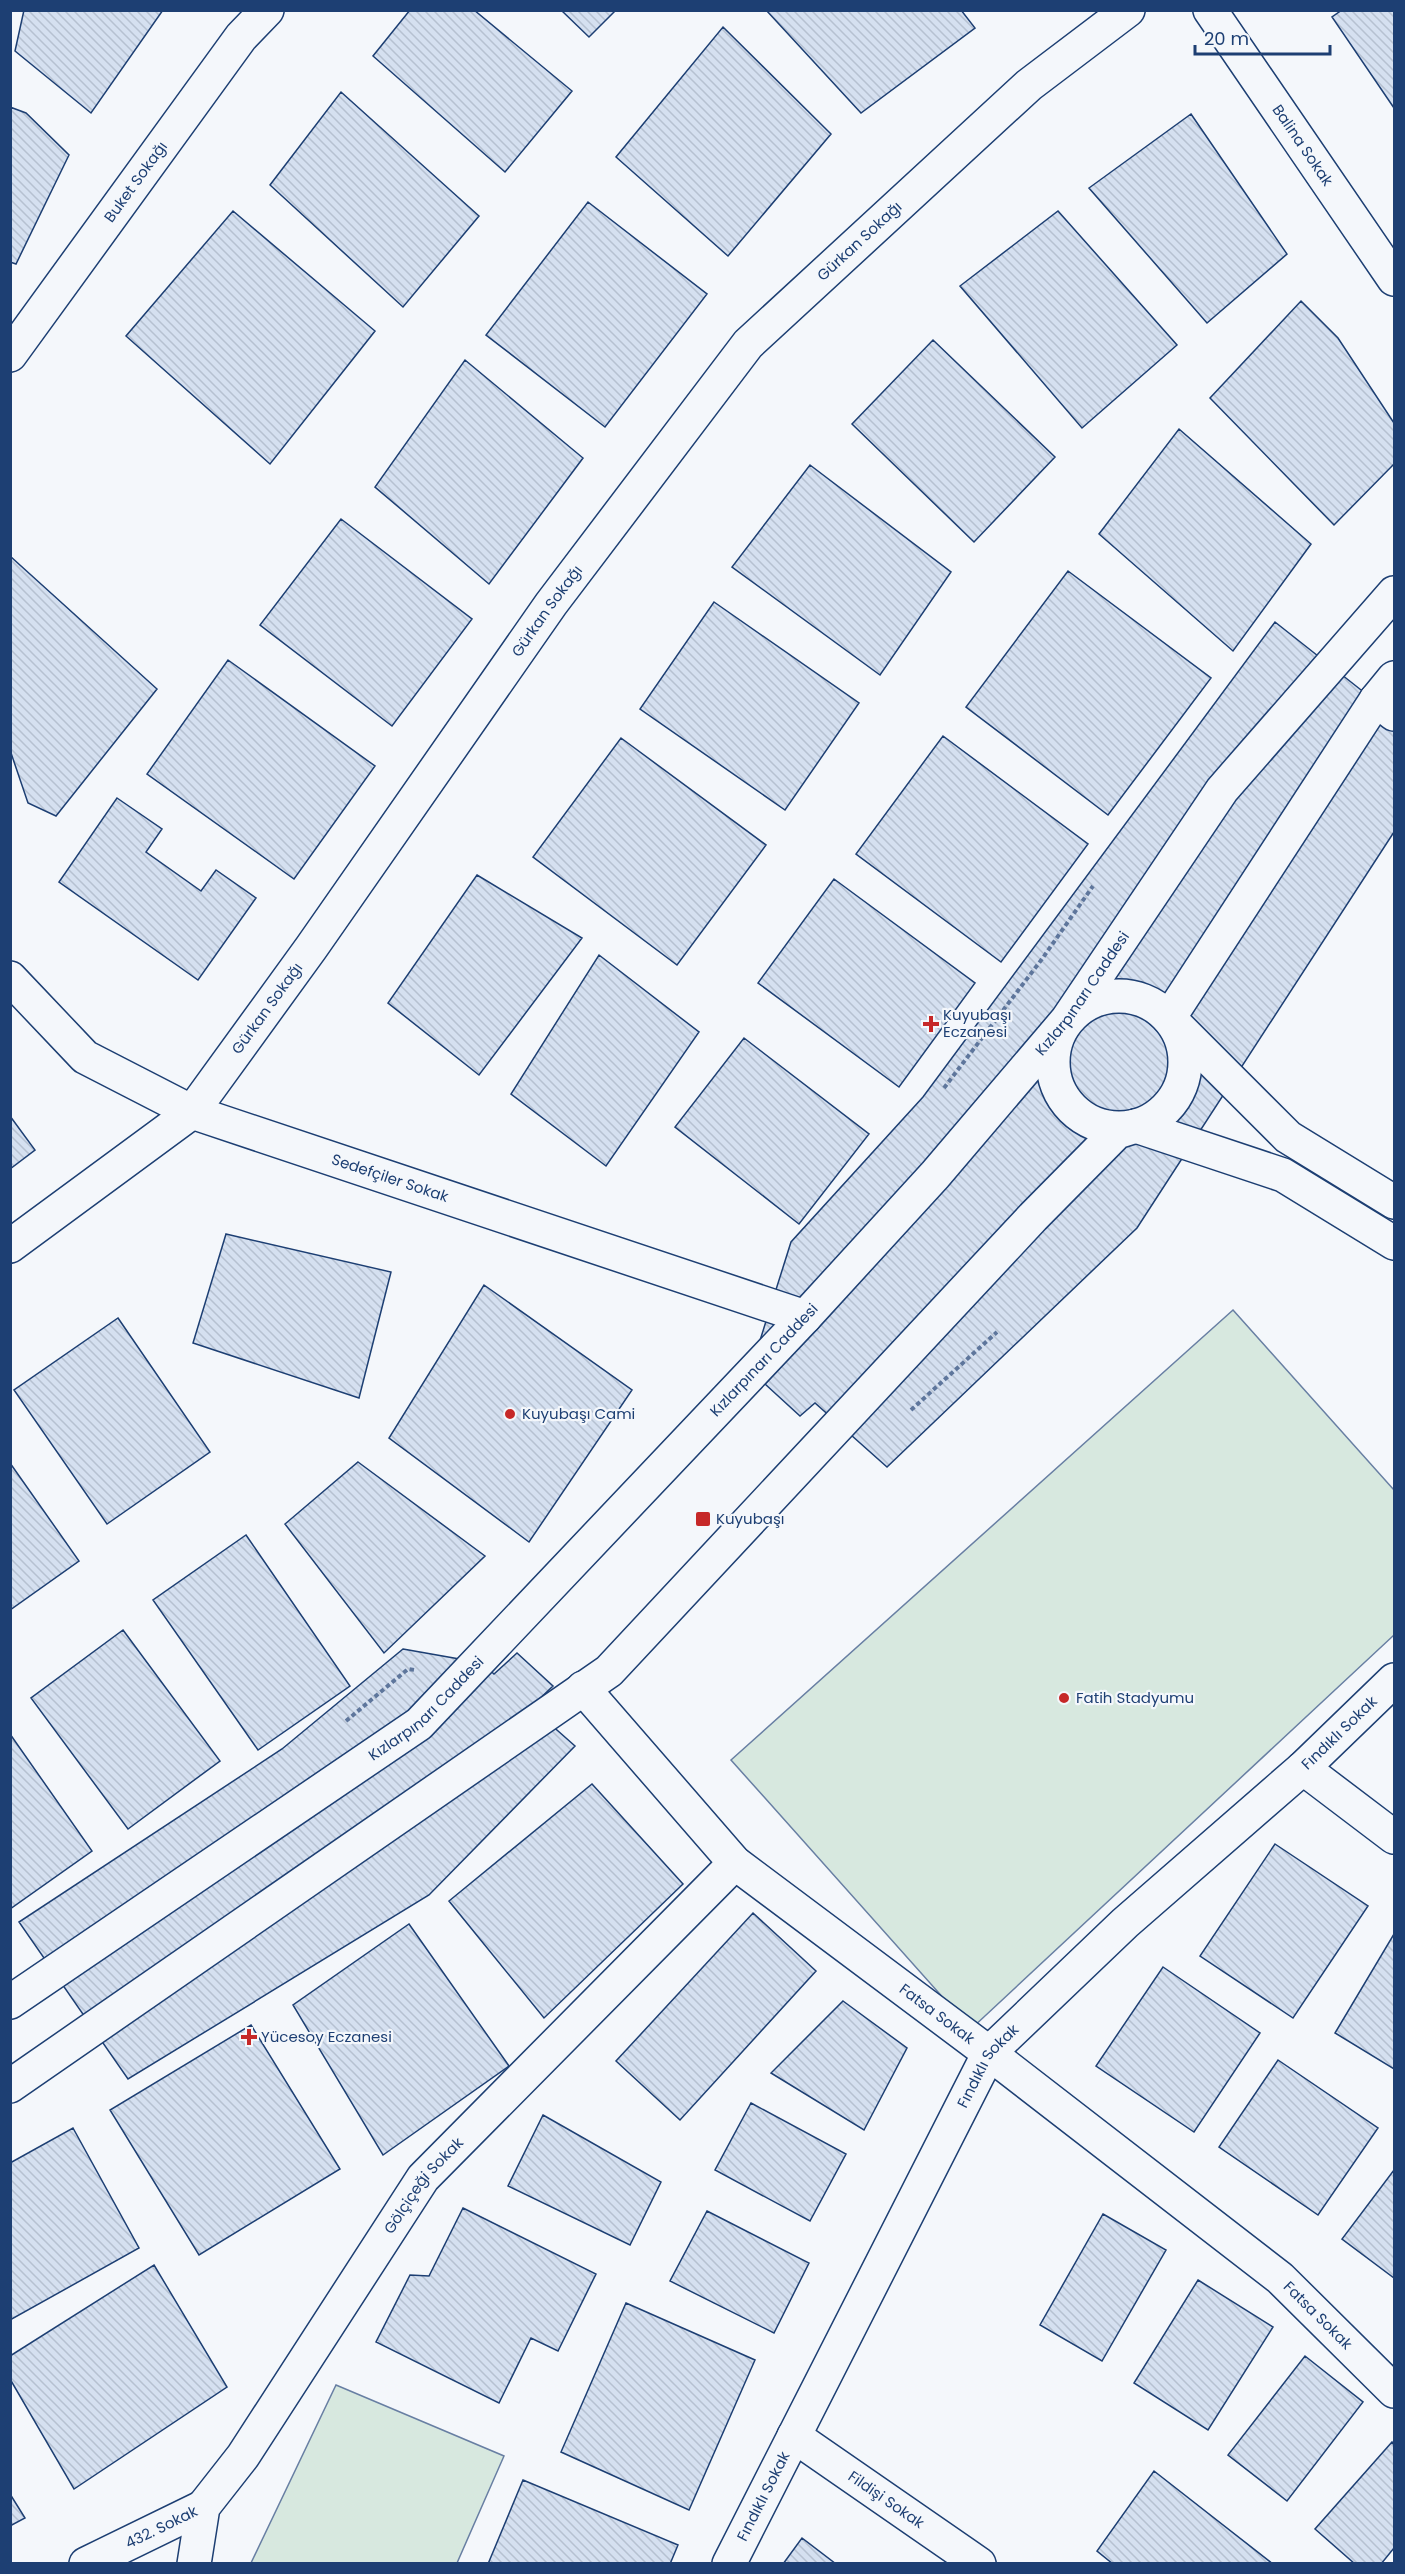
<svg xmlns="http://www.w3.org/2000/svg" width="1405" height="2574" viewBox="0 0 1405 2574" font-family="Poppins,sans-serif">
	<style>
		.green { fill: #d7e8df; stroke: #687fa3; stroke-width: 1.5 }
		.building { fill: url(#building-back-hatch); stroke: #1d3f73; stroke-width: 1.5 }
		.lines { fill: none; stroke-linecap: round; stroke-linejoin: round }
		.minor-casing { stroke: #1d3f73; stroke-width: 36 }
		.major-casing { stroke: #1d3f73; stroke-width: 36 }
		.path { stroke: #5e769c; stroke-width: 4; stroke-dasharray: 4.5 3; stroke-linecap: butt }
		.minor { stroke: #f4f7fb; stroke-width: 33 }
		.major { stroke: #f4f7fb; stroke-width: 33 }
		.poi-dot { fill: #c62828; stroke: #f4f7fb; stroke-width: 2 }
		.labels { text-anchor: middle; stroke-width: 4.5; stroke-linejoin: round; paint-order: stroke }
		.street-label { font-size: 15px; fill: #1d3f73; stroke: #f4f7fb }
		.poi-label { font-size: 15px; fill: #1d3f73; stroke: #f4f7fb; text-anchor: start }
	</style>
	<defs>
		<pattern id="building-back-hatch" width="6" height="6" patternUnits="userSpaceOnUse" patternTransform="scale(1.5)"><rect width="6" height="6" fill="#d5e0f0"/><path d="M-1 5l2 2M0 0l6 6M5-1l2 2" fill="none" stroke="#b6c1d1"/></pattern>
	</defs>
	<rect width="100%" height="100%" fill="#f4f7fb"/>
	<!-- green -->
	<path class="green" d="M 1233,1310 L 1394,1490 L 1394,1635 L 971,2029 L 731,1760 Z
		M 336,2385 L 504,2456 L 457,2563 L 251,2563 Z"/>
	<!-- building -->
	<path class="building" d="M 24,10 L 163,10 L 91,113 L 15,51 Z
		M 410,10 L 474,10 L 572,91 L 505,172 L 373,56 Z
		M 561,10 L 616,10 L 589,37 Z
		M 766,10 L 961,10 L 975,28 L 861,113 Z
		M 1342,10 L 1394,10 L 1394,108 L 1332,17 Z
		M 723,27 L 831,134 L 728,256 L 616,157 Z
		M 341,92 L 479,216 L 403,307 L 270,185 Z
		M 10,107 L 26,113 L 69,155 L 16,264 L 10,262 Z
		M 1191,114 L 1287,254 L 1207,323 L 1089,188 Z
		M 588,202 L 707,294 L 605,427 L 486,335 Z
		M 233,211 L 375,331 L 270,464 L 126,336 Z
		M 1058,211 L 1177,345 L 1082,428 L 960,286 Z
		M 1301,301 L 1338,338 L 1394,423 L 1394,464 L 1334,525 L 1210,398 Z
		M 933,340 L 1055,457 L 974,542 L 852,424 Z
		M 465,360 L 583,458 L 489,584 L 375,487 Z
		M 1179,429 L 1311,544 L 1233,651 L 1099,534 Z
		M 810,465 L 951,572 L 880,675 L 732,567 Z
		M 341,519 L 472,619 L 392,726 L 260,625 Z
		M 10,556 L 157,689 L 56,816 L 28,803 L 10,750 Z
		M 1068,571 L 1211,678 L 1108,815 L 966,707 Z
		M 714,602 L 859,703 L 785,810 L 640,709 Z
		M 1275,622 L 1394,716 L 1394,832 L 1137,1228 L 887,1467 L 815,1403 L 800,1416 L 765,1384 L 779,1369 L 757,1350 L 791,1242 L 923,1097 Z
		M 228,660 L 375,766 L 294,879 L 147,774 Z
		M 943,736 L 1088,844 L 1001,962 L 856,854 Z
		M 621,738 L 766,845 L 677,965 L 533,857 Z
		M 117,798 L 162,829 L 146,852 L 201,891 L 216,870 L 256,898 L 198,980 L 59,882 Z
		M 477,875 L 582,938 L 479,1075 L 388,1003 Z
		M 834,879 L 975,983 L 899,1087 L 758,983 Z
		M 599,955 L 699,1032 L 606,1166 L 511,1094 Z
		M 744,1038 L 869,1134 L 799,1224 L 675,1127 Z
		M 10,1116 L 35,1150 L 10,1169 Z
		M 226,1234 L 391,1272 L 359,1398 L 193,1343 Z
		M 484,1285 L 632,1390 L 529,1542 L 389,1438 Z
		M 118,1318 L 210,1452 L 107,1524 L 14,1390 Z
		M 358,1462 L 485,1556 L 384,1653 L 285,1524 Z
		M 10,1463 L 79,1561 L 10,1610 Z
		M 246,1535 L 350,1686 L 258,1750 L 153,1600 Z
		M 123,1630 L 220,1761 L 128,1829 L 31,1698 Z
		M 403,1649 L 482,1663 L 494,1674 L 517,1653 L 553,1686 L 531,1707 L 575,1746 L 429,1895 L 128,2079 L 19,1922 L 282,1749 Z
		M 10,1734 L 92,1851 L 10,1909 Z
		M 592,1784 L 683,1884 L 544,2018 L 449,1901 Z
		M 1275,1844 L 1368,1906 L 1293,2018 L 1200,1956 Z
		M 753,1913 L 816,1971 L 680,2120 L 616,2061 Z
		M 409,1924 L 509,2066 L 383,2155 L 293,2005 Z
		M 1394,1934 L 1394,2069 L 1335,2033 Z
		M 1163,1967 L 1260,2033 L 1194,2132 L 1096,2066 Z
		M 843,2001 L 907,2048 L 864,2130 L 771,2073 Z
		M 251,2025 L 340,2169 L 199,2255 L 110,2110 Z
		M 1278,2060 L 1378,2128 L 1318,2215 L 1219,2147 Z
		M 751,2103 L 846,2154 L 810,2221 L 715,2170 Z
		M 543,2115 L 661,2182 L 630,2245 L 508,2186 Z
		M 73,2128 L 139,2248 L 10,2320 L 10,2163 Z
		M 1394,2170 L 1394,2278 L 1342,2239 Z
		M 463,2208 L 596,2274 L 558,2351 L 531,2338 L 499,2403 L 376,2342 L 410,2275 L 429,2276 Z
		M 707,2211 L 809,2263 L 774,2333 L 670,2281 Z
		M 1103,2214 L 1166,2250 L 1102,2361 L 1040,2325 Z
		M 154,2265 L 227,2387 L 74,2489 L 10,2379 L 10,2356 Z
		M 1198,2280 L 1273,2327 L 1208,2430 L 1134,2383 Z
		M 626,2303 L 755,2360 L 689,2510 L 561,2452 Z
		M 1305,2356 L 1363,2402 L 1287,2501 L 1228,2455 Z
		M 1392,2442 L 1394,2445 L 1394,2548 L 1381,2564 L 1355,2564 L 1315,2529 Z
		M 1154,2471 L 1273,2564 L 1113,2564 L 1097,2551 Z
		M 523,2480 L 678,2545 L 670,2564 L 488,2564 Z
		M 10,2494 L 25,2518 L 10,2526 Z
		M 802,2538 L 836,2564 L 783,2564 Z"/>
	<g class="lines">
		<!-- minor casing -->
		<g class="minor-casing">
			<g id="minor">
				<path id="s1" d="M 1210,10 L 1394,279"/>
				<path id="s2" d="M 10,355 L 241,37 L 267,10"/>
				<path d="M 1376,700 L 1394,714"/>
				<path id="s3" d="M 10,978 L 85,1057 L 192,1112 L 805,1317"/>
				<path d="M 1169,1018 L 1288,1137 L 1394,1202"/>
				<path d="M 1136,1126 L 1283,1175 L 1394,1243"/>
				<path id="s4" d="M 10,1246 L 192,1112 L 311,948 L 551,604 L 748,344 L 1029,85 L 1128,10"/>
				<path id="s5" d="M 583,1688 L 735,1863 L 989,2053 L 1280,2278 L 1394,2391"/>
				<path d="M 1303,1768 L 1394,1837"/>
				<path id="s6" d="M 794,2436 L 979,2564"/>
				<path id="s7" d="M 86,2564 L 203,2507"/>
				<path id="s8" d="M 194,2564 L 203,2507 L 243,2456 L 423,2178 L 735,1863"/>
				<path id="s9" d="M 729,2564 L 989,2053 L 1125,1923 L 1303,1768 L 1394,1680"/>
			</g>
		</g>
		<!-- major casing -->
		<g class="major-casing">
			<g id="major">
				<circle cx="1119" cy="1062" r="66"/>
				<path d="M 1169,1018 L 1376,700 L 1394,678"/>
				<path id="s10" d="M 10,2002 L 419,1724 L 805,1317 L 935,1175 L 1067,1020 L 1222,790 L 1394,593"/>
				<path d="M 10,2086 L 609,1671 L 1033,1217 L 1117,1132 L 1136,1126"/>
			</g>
		</g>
		<!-- path -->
		<path class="path" d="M 944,1088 L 1042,959 L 1093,886
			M 911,1410 L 997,1332
			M 346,1721 L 408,1669 L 415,1670"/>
		<!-- minor -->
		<use href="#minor" class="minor"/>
		<!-- major -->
		<use href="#major" class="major"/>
	</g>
	<!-- markers -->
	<g class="poi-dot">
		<path d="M928 1015h6v6h6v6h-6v6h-6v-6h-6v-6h6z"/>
		<circle cx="510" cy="1414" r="6"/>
		<rect x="695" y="1511" width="16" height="16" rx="3"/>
		<circle cx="1064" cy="1698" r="6"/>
		<path d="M246 2028h6v6h6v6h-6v6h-6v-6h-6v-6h6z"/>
	</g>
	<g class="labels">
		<!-- street labels -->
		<g class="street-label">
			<text dy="5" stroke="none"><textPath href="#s1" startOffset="164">Balina Sokak</textPath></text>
			<text dy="5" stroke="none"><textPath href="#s2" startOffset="214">Buket Sokağı</textPath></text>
			<text dy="5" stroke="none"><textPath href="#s4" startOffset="1326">Gürkan Sokağı</textPath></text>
			<text dy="5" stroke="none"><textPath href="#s4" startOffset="840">Gürkan Sokağı</textPath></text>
			<text dy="5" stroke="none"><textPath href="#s10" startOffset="1482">Kızlarpınarı Caddesi</textPath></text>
			<text dy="5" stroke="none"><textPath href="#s4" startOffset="354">Gürkan Sokağı</textPath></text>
			<text dy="5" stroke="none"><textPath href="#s3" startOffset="438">Sedefçiler Sokak</textPath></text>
			<text dy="5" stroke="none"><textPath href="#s10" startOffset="996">Kızlarpınarı Caddesi</textPath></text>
			<text dy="5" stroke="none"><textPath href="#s10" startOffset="510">Kızlarpınarı Caddesi</textPath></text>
			<text dy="5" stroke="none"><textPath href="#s9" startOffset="1048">Fındıklı Sokak</textPath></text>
			<text dy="5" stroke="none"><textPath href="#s5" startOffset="484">Fatsa Sokak</textPath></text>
			<text dy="5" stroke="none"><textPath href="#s9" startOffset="562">Fındıklı Sokak</textPath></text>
			<text dy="5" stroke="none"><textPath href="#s8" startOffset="448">Gölçiçeği Sokak</textPath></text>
			<text dy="5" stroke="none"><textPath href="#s5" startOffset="970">Fatsa Sokak</textPath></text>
			<text dy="5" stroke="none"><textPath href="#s9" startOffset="76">Fındıklı Sokak</textPath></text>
			<text dy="5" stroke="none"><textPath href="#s6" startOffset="112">Fildişi Sokak</textPath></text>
			<text dy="5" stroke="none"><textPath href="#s7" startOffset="84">432. Sokak</textPath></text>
		</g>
		<!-- poi labels -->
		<g class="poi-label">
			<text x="943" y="1020">Kuyubaşı<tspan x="943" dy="17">Eczanesi</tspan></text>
			<text x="522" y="1419">Kuyubaşı Cami</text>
			<text x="716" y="1524">Kuyubaşı</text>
			<text x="1076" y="1703">Fatih Stadyumu</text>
			<text x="261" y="2042">Yücesoy Eczanesi</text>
		</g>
	</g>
	<!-- border -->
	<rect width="1405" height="2574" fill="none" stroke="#1d3f73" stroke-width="24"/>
	<!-- scale -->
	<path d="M1195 45v9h135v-9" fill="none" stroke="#1d3f73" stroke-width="3"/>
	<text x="1204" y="45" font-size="18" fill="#1d3f73" stroke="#f4f7fb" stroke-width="4.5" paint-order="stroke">20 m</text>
</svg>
